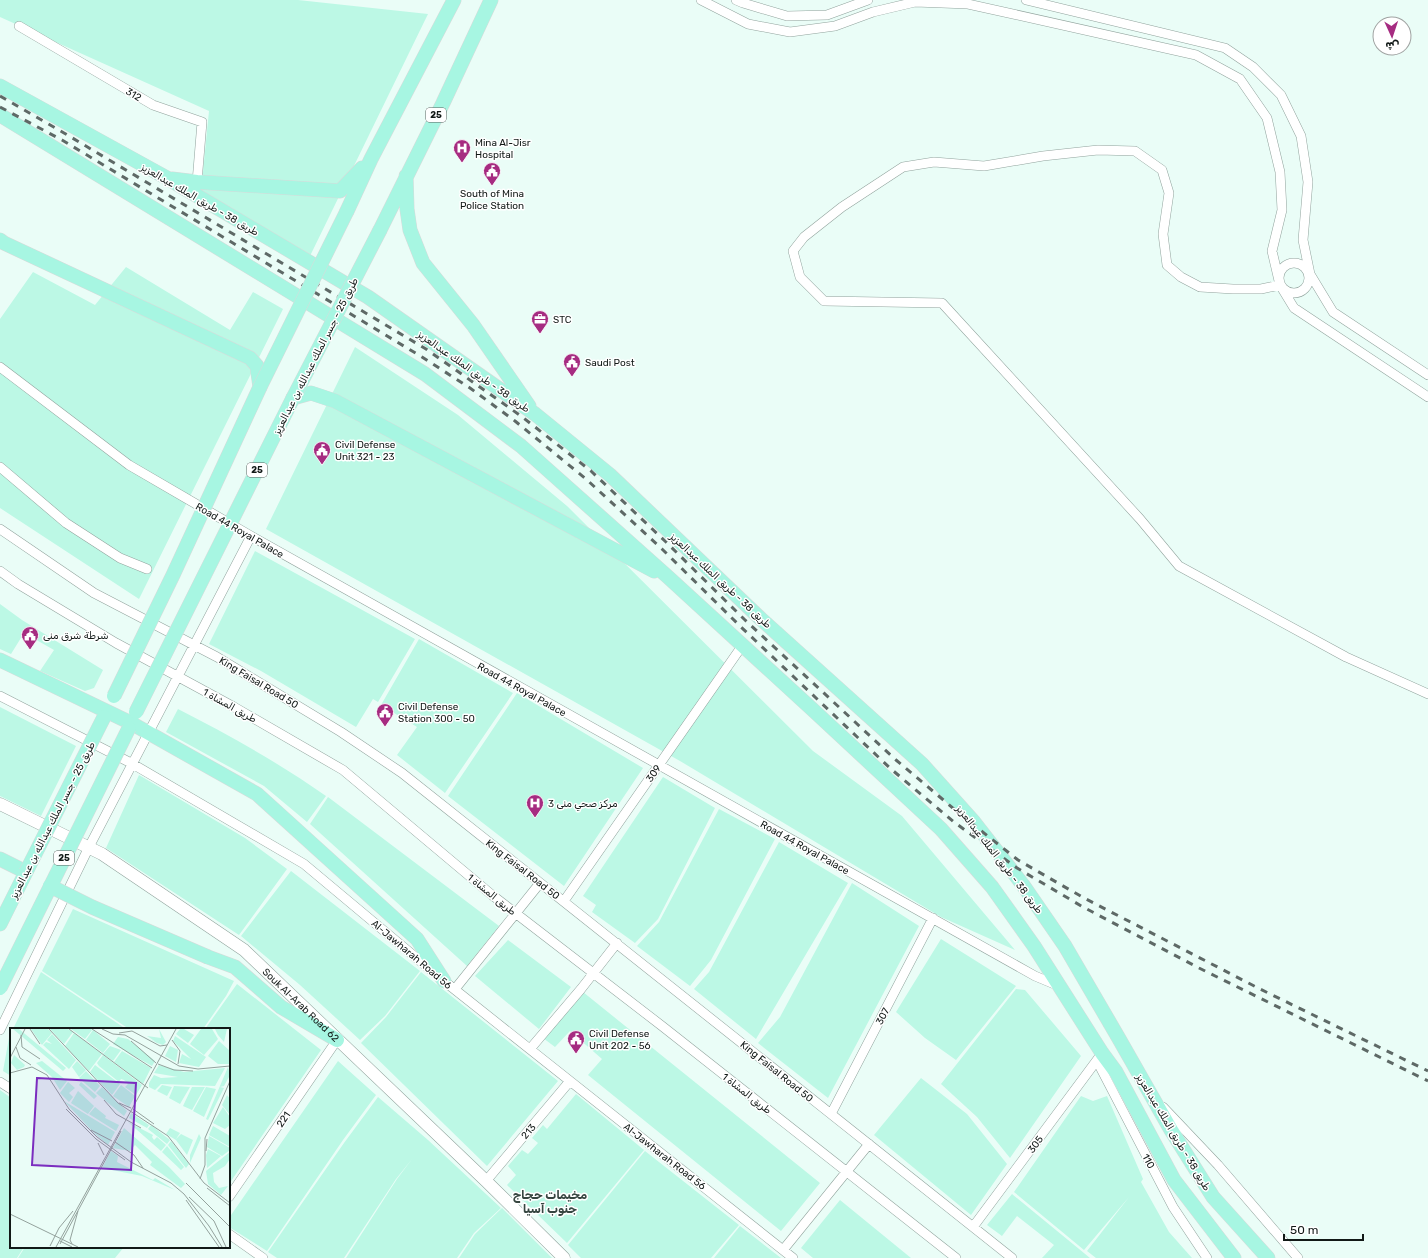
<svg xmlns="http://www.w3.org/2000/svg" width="1428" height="1258" viewBox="0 0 1428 1258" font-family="Rubik,'Noto Sans Arabic',sans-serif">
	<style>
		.green { fill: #bcf8e5 }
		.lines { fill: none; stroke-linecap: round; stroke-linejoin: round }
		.street-casing { stroke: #91a39d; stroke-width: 10 }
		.secondary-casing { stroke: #91a39d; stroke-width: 13 }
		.primary-casing { stroke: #d9dada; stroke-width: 15 }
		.street { stroke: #fff; stroke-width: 9 }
		.secondary { stroke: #fff; stroke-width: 12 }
		.primary { stroke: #a7f6e2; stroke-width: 14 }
		.rail { stroke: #5e6966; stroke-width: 3; stroke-dasharray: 7 7; stroke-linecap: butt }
		.primary-bridge-casing { stroke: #d9dada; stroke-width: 15; stroke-linecap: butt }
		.primary-bridge { stroke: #a7f6e2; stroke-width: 14 }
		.labels { text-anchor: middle; stroke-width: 3; stroke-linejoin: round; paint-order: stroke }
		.shield { fill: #fff; stroke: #595e5d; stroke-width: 1 }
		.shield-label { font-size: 9px; font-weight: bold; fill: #121917 }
		.street-label { font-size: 10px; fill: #121917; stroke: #fff }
		.poi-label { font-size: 10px; fill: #121917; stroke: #fff; text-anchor: start }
		.quarter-label { font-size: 12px; font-weight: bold; fill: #374641; stroke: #fff }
		.inset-road { fill: none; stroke: #94a29d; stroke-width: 1 }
		.view { fill: #7b2cbf; fill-opacity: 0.15; stroke: #7b2cbf; stroke-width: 2 }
		.inset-edge { fill: none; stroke: #121917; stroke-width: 2 }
	</style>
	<rect width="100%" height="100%" fill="#eafdf7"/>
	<!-- green -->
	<path class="green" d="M 0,0 L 298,0 L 428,14 L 310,256 L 201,192 L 209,111 L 0,17 Z
		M 126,267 L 230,330 L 253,292 L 283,309 L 139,599 L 0,508 L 0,319 L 33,272 L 95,305 Z
		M 355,347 L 458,415 L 567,506 L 813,751 L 902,816 L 1015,950 L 941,917 L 680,761 L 266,529 Z
		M 255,551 L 415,639 L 378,702 L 373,699 L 356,727 L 261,671 L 209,644 Z
		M 0,604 L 22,620 L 103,670 L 94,688 L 85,691 L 40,671 L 54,650 L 24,633 L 11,654 L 0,649 Z
		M 419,639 L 513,693 L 445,793 L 397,755 L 417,727 L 381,705 Z
		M 517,693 L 643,768 L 564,886 L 448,796 Z
		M 0,707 L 76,746 L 41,816 L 0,796 Z
		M 178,709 C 229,735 279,763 326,796 L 307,822 L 264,786 L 166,732 Z
		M 139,775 L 245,838 L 287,869 L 239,935 L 106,848 Z
		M 663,777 L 715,808 L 658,919 L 635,943 L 592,912 L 596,905 L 583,896 Z
		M 328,797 L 499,926 L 467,966 L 310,824 Z
		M 719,809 L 775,839 L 711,960 L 690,986 L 637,946 L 659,922 Z
		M 779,842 L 848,883 L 756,1039 L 694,989 L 709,972 Z
		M 291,871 L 420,971 L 385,1016 L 360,1040 L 300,985 L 241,936 Z
		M 852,883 L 919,926 L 828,1098 L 758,1043 L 780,1017 Z
		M 73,909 L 234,981 L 226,996 L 203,1029 L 129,1029 L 42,971 Z
		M 941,939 L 1016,986 L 956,1060 L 925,1038 L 896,1012 Z
		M 508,940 L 571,987 L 539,1029 L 475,976 Z
		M 41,972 L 126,1029 L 13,1029 Z
		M 421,972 L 558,1081 L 487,1166 L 361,1043 L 386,1017 Z
		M 237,984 L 321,1050 L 229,1184 L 229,1029 L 205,1029 Z
		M 1016,989 L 1025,990 L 1081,1056 L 1010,1158 L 977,1117 L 941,1084 Z
		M 583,992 L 820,1183 L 781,1231 L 588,1075 L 602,1059 L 570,1031 L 555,1047 L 543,1038 Z
		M 11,1033 L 11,1076 L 3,1071 L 9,1038 Z
		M 338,1061 L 376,1095 L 343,1140 L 267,1251 L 229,1227 L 229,1218 Z
		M 921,1078 L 967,1114 L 1007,1164 L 971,1215 L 874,1135 Z
		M 0,1090 L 11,1098 L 11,1247 L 24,1247 L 17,1258 L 0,1258 Z
		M 576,1094 L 644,1150 L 567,1243 L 507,1185 L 516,1175 L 508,1166 L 522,1150 L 528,1154 L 538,1143 L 532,1138 L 543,1125 L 547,1129 Z
		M 1081,1096 L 1093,1101 L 1107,1096 L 1143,1179 L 1141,1182 L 1169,1232 L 1192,1258 L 1096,1258 L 1087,1251 L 1129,1197 L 1084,1250 L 1014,1192 Z
		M 378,1097 L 428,1140 L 501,1208 L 474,1233 L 457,1258 L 346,1258 L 397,1179 L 412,1159 L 396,1179 L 344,1258 L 277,1258 L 268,1252 L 344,1143 Z
		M 645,1151 L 739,1225 L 711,1258 L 581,1258 L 568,1245 Z
		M 1012,1194 L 1090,1258 L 1042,1258 L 1054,1245 L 1017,1216 L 1002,1236 L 987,1225 Z
		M 840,1200 L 911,1258 L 813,1258 L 801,1248 Z
		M 502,1208 L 552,1258 L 459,1258 L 475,1234 Z
		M 740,1226 L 781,1258 L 714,1258 Z
		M 25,1247 L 124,1247 L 115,1258 L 18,1258 Z"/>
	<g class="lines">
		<!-- street casing -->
		<g class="street-casing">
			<path id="street" d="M 701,0 L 748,24 L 790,32 L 835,26 L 873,12 L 915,2 L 968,4 L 1196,55 L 1240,79 L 1267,118 L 1280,172 L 1282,210 L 1272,251 L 1280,285 L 1294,308 L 1428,397
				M 736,0 L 743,3 L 787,16 L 827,15 L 868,0
				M 1026,0 L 1225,48 L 1253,67 L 1281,95 L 1301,136 L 1308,182 L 1303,240 L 1310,274 L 1333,312 L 1428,375
				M 19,26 L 153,105 L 202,122 L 197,182
				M1279 278a15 15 0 1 1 30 0a15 15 0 1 1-30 0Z
				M 1280,285 L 1261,289 L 1233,289 L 1200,287 L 1181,277 L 1167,265 L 1163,234 L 1169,193 L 1162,170 L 1135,151 L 1098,150 L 1043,156 L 984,166 L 934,162 L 903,167 L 842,207 L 804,237 L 793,251 L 800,277 L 824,301 L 942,303 L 1140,519 L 1179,566 L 1346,657 L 1428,694
				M 0,367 L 129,465 L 251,536 L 1035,976 L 1059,986
				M 0,467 L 66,523 L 120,558 L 147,569
				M 0,529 L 94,593 L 217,657 L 341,732 L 402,773 L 1012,1258
				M 0,571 L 18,584 L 116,643 L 234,707 L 343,770 L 492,895 L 662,1026 L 956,1258
				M 0,696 L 131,763 L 304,864 L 444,981 L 793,1258
				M 564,901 L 742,646
				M 455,989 L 540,883
				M 0,1030 L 89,847 L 251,536
				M 530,1049 L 581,989 L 617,943
				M 1097,1061 L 1173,1207 L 1207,1258
				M 0,1082 L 11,1089
				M 1163,1107 L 1218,1165 L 1298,1258
				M 831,1114 L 933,918
				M 486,1181 L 570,1081
				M 229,1197 L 337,1040
				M 973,1227 L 1100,1056
				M 229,1234 L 263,1258
				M 783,1250 L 869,1144"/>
		</g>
		<!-- secondary casing -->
		<g class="secondary-casing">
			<g id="secondary">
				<path id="s1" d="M 0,804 L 102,854 L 244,950 L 486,1181 L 564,1258"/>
			</g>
		</g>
		<!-- primary casing -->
		<g class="primary-casing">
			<path id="primary" d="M 0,86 L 167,178 L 368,297 L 535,414 L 610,475 L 761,619 L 922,764 L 974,822 L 1023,885 L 1065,946 L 1118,1037 L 1171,1130 L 1213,1197 L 1268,1258
				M 0,115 L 425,374 L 521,446 L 668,577 L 812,709 L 941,829 L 992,887 L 1034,946 L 1102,1053 L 1116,1072 L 1174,1180 L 1234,1258
				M 406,176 L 407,209 L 410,230 L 423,263 L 473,325 L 529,406
				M 172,179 L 197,182 L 340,191 L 362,168
				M 347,211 L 371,159 L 454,0
				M 380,230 L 443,103 L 491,0
				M 0,240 L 4,243 L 250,358 L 257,366 L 260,387
				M 293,398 L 311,393 L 335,401 L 654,571
				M 0,660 L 131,723 L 257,794 L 417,939 L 444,981
				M 0,859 L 26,872 L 0,924
				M 208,957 L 235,967 L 281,1007 L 337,1040"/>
		</g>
		<!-- street -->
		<use href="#street" class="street"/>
		<!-- secondary -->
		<use href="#secondary" class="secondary"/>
		<!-- primary -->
		<use href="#primary" class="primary"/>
		<!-- rail -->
		<path class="rail" d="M 0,96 L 64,133 L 426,349 L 521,416 L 591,471 L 666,542 L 744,619 L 896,760 L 960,814 L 1018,860 L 1084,898 L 1260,989 L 1428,1071
			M 0,107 L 62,140 L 422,357 L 470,388 L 515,421 L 586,479 L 662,549 L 740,626 L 891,769 L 954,822 L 1017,868 L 1083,907 L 1199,968 L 1428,1081"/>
		<!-- primary-bridge casing -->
		<g class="primary-bridge-casing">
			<path id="primary-bridge" d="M 114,696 L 173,575 L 260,387 L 347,211
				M 136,712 L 293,398 L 380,230
				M 26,872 L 104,717
				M 50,886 L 92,907 L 208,957
				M 0,988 L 129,728"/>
		</g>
		<!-- primary-bridge -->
		<use href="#primary-bridge" class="primary-bridge"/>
	</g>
	<!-- icons -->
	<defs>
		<g id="hospital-pin" transform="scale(0.9)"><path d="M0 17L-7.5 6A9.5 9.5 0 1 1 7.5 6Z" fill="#a62c81" stroke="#fff"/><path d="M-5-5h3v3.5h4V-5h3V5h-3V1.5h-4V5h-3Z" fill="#fff"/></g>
		<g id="civic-pin" transform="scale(0.9)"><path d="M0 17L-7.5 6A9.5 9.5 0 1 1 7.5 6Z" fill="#a62c81" stroke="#fff"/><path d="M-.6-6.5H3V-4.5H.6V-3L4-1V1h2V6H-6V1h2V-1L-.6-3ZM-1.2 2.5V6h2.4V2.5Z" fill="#fff"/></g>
		<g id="office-pin" transform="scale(0.9)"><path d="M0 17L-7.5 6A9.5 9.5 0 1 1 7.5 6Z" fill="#a62c81" stroke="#fff"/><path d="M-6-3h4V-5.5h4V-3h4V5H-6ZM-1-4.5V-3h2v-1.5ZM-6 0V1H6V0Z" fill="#fff"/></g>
	</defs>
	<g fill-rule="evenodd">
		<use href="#hospital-pin" x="462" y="148"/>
		<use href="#civic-pin" x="492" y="171"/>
		<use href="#office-pin" x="540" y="319"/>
		<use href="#civic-pin" x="572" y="362"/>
		<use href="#civic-pin" x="322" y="450"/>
		<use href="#civic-pin" x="30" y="635"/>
		<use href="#civic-pin" x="385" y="712"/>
		<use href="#hospital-pin" x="535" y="803"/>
		<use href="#civic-pin" x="576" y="1039"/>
	</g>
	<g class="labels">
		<!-- shield labels -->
		<g class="shield">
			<rect x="426" y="108" width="20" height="14" rx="3"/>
			<rect x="247" y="463" width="20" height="14" rx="3"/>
			<rect x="54" y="851" width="20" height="14" rx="3"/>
		</g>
		<g class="shield-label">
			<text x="436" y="118">25</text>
			<text x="257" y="473">25</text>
			<text x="64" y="861">25</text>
		</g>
		<!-- street labels -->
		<g class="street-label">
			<text transform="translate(134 94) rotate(31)" y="4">312</text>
			<text transform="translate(200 199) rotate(30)" y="4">طريق 38 - طريق الملك عبدالعزيز</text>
			<text transform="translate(315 356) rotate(-63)" y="4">طريق 25 - جسر الملك عبدالله بن عبدالعزيز</text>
			<text transform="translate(474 371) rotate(35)" y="4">طريق 38 - طريق الملك عبدالعزيز</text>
			<text transform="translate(240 530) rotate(30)" y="4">Road 44 Royal Palace</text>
			<text transform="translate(721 580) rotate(43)" y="4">طريق 38 - طريق الملك عبدالعزيز</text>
			<text transform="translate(259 682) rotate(31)" y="4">King Faisal Road 50</text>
			<text transform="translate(522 689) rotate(29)" y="4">Road 44 Royal Palace</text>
			<text transform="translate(230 705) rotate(29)" y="4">طريق المشاة 1</text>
			<text transform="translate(653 773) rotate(-55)" y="4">309</text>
			<text transform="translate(52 820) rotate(-63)" y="4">طريق 25 - جسر الملك عبدالله بن عبدالعزيز</text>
			<text transform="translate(805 847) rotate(29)" y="4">Road 44 Royal Palace</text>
			<text transform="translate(1000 859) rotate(52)" y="4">طريق 38 - طريق الملك عبدالعزيز</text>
			<text transform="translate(523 869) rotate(38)" y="4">King Faisal Road 50</text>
			<text transform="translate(492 894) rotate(39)" y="4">طريق المشاة 1</text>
			<text transform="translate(412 954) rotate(40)" y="4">Al-Jawharah Road 56</text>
			<text dy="4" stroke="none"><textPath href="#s1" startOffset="364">Souk Al-Arab Road 62</textPath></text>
			<text transform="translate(882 1016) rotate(-62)" y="4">307</text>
			<text transform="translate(777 1071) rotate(39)" y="4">King Faisal Road 50</text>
			<text transform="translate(747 1093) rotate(38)" y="4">طريق المشاة 1</text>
			<text transform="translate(283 1119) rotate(-56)" y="4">221</text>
			<text transform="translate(528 1131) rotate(-50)" y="4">213</text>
			<text transform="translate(1174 1132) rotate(59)" y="4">طريق 38 - طريق الملك عبدالعزيز</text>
			<text transform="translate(1035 1144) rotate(-53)" y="4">305</text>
			<text transform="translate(665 1156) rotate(38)" y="4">Al-Jawharah Road 56</text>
			<text transform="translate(1149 1161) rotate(62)" y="4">110</text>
		</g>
		<!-- poi labels -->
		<g class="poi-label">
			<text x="475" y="146">Mina Al-Jisr<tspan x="475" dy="12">Hospital</tspan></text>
			<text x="492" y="197" text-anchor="middle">South of Mina<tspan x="492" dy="12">Police Station</tspan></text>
			<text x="553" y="323">STC</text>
			<text x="585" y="366">Saudi Post</text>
			<text x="335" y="448">Civil Defense<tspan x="335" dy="12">Unit 321 - 23</tspan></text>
			<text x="43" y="639">شرطة شرق منى</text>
			<text x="398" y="710">Civil Defense<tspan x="398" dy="12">Station 300 - 50</tspan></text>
			<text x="548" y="807">مركز صحي منى 3</text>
			<text x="589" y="1037">Civil Defense<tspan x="589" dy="12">Unit 202 - 56</tspan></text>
		</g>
		<!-- quarter labels -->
		<g class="quarter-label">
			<text x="550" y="1199">مخيمات حجاج<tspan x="550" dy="14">جنوب آسيا</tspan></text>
		</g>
	</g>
	<!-- overview -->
	<g transform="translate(10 1028)">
		<rect width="220" height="220" fill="#eafdf7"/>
		<path d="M 3,1 L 9,1 L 56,40 L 53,43 ZM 21,1 L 38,1 L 42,5 L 32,17 ZM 40,1 L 58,1 L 63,4 L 54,16 ZM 61,1 L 81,1 L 82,2 L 75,11 ZM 149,1 L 156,14 L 153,17 L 147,15 L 153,18 L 137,10 L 146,14 L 137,8 L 151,10 ZM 170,1 L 174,1 L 184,7 L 178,15 L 166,6 ZM 191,1 L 202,1 L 208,11 L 194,27 L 180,16 ZM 205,1 L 217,1 L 214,14 L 208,7 ZM 83,2 L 100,16 L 93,25 L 76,12 ZM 64,5 L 92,26 L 79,43 L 55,18 ZM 42,6 L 66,32 L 59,41 L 33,17 L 36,14 L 42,16 L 37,12 ZM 165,8 L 196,29 L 189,39 L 169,35 L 172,26 L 181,31 L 163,13 ZM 108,9 L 118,11 L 145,33 L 142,38 L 103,16 ZM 209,13 L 220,23 L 220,36 L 208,36 L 198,28 ZM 100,18 L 111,22 L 103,33 L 93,26 ZM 160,18 L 168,22 L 166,34 L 155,28 ZM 112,23 L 141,40 L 133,56 L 104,34 ZM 4,27 L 15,37 L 14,39 L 7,42 L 1,35 ZM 93,27 L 132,57 L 126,67 L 115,59 L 118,56 L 114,52 L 111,51 L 109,54 L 89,38 L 87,35 ZM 32,33 L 57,53 L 50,62 L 42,49 L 26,35 ZM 67,33 L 76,42 L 69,49 L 62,39 ZM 85,37 L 110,56 L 102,67 L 80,44 ZM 149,37 L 174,44 L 215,40 L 205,58 L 151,56 L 145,62 L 139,59 L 139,55 L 144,47 L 151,50 L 168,49 L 144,45 ZM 218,39 L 220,47 L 214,58 L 210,59 L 214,60 L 198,92 L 196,91 ZM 76,43 L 90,58 L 85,64 L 69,50 ZM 58,54 L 65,60 L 59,65 L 63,69 L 59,74 L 50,65 ZM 71,54 L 87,68 L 84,71 L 69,57 ZM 111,57 L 125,68 L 119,79 L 103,68 ZM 152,57 L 162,59 L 157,68 L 147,63 ZM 164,58 L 180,59 L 170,76 L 159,70 ZM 92,59 L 117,83 L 114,88 L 86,65 ZM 182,59 L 195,59 L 182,82 L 173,78 ZM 196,59 L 206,61 L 194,89 L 183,83 ZM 68,63 L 84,78 L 78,86 L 61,75 ZM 217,67 L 220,71 L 220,87 L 212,77 ZM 54,73 L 105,104 L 98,117 L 84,105 ZM 85,79 L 96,88 L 95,90 L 109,97 L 106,103 L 79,86 ZM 213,79 L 220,89 L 220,97 L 215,101 L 203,95 ZM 121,85 L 139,97 L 137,100 L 119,90 ZM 118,94 L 143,107 L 142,109 L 144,112 L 147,109 L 156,117 L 151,123 ZM 141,97 L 160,112 L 157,116 L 138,101 ZM 203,98 L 220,108 L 220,119 L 199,107 ZM 114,100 L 159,139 L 175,156 L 171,160 L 140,137 L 142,134 L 125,117 L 120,123 L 103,120 ZM 160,100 L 170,105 L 166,111 L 171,106 L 183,112 L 177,127 L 166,112 L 156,106 ZM 189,106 L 191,110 L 180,135 L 180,127 ZM 199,108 L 220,120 L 220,122 L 212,128 L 197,119 ZM 161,113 L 179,136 L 176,140 L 158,117 ZM 157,118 L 174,139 L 171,142 L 152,124 ZM 198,121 L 211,128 L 197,140 L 196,127 ZM 101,123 L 108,128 L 107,134 L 143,152 L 145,150 L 165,162 L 132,148 L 92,140 ZM 220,124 L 220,131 L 215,138 L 203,145 L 204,154 L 209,160 L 218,158 L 211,167 L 198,156 L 196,143 Z" fill="#bcf8e5"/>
		<path class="inset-road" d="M 20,1 L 30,16M 39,1 L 108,75 L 158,108 L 194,155 L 220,175M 59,1 L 138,60M 82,1 L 142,40M 92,1 L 103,6 L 115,7 L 169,38 L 188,41 L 220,38M 109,5 L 122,3 L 150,18 L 157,17M 11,7 L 12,19 L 30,31M 162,12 L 170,23 L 168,36M 121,13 L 146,35M 6,19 L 10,30 L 21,37M 0,30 L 15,1M 148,36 L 164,42 L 183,43M 0,45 L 22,39 L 37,47 L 59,81 L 87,109 L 121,134 L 161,155 L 174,166 L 199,198 L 212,219M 94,72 L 106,86 L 131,100M 109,75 L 121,80M 56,81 L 86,111 L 115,132M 123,81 L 144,96M 81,102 L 102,113M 105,114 L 124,127 L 133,140M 88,115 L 94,127M 196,123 L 197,111M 190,151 L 195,137 L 195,110 L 220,53M 176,155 L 220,199M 197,160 L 220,178M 179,169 L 204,193 L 216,219M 176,172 L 209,219M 0,186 L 68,219M 50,213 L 62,219M 50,216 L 111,103M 62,216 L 60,212 L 68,183M 40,218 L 49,200 L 63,183M 46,219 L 166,1"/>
		<path class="view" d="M 27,50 L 126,55 L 121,142 L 22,137 Z"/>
		<rect width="220" height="220" class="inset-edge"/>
	</g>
	<!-- north arrow -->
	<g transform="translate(1392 36) rotate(177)"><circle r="19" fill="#ffffff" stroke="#a0a3a2"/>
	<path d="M0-3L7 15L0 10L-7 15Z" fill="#a62c81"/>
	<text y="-6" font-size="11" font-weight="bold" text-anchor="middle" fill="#121917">ش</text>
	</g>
	<!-- scale -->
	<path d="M1284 1234v6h79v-6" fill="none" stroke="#121917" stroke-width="2"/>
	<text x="1290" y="1234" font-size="12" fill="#121917" stroke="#ffffff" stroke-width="3" paint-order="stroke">50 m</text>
</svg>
